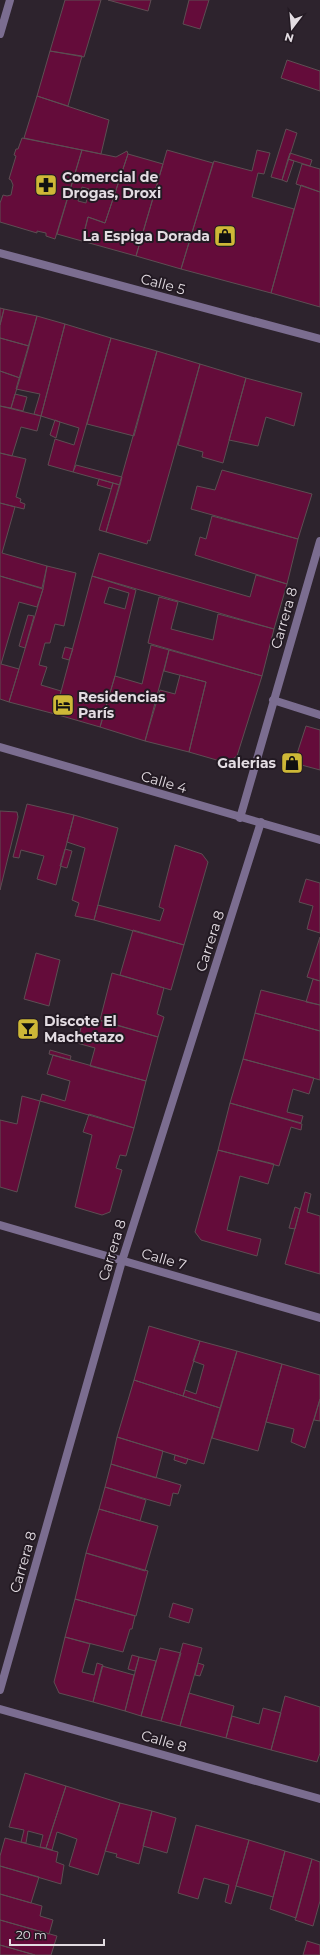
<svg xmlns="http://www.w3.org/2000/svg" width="320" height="1955" viewBox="0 0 320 1955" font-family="Montserrat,sans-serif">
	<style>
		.building { fill: #640c3a; stroke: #5d4e53; fill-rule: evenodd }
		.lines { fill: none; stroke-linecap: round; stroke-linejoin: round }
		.minor { stroke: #7b6d90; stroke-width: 8 }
		.tertiary { stroke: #7b6d90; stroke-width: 8 }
		.labels { text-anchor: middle; stroke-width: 4; stroke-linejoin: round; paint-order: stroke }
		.poi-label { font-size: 14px; font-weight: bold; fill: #e3dce2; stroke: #231a23; text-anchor: start }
		.street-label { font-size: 14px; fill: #e3dce2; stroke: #231a23 }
	</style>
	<rect width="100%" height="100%" fill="#2d232d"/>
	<!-- building -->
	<path class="building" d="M 65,0 L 101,0 L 84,57 L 50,51 Z
		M 108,0 L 151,0 L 148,11 Z
		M 189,0 L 209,0 L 200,29 L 183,24 Z
		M 50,51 L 82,56 L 68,106 L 37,96 Z
		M 287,60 L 320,71 L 320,91 L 281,78 Z
		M 37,96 L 109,120 L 101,154 L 24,138 Z
		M 286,129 L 297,133 L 282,180 L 271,177 Z
		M 22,138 L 82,150 L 55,239 L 46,236 L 46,233 L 37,231 L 37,233 L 0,222 L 0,203 L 3,195 L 7,196 L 11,195 L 13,185 L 11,180 L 9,179 L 16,156 L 14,155 L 16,149 L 18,149 Z
		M 82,150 L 116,157 L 127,151 L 128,154 L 105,223 L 88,217 L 82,241 L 57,234 ZM 82,187 L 89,189 L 86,203 L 78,201 Z
		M 167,150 L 213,163 L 181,269 L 136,256 Z
		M 257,150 L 270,153 L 264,174 L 258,173 L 252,197 L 294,209 L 271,293 L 181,269 L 214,161 L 252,171 Z
		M 290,153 L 312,160 L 310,166 L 288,159 Z
		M 128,154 L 163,164 L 136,256 L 82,241 L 88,217 L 105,223 Z
		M 288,159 L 294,161 L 287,182 L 282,180 Z
		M 302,164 L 320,169 L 320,192 L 296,184 Z
		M 301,185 L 320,192 L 320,307 L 271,293 Z
		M 0,308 L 4,309 L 0,325 Z
		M 4,309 L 37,316 L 29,346 L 0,338 L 0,325 Z
		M 37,316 L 65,324 L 41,416 L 34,414 L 40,394 L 16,389 Z
		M 65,324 L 111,338 L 73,472 L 48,465 L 55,439 L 74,445 L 79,428 L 41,416 Z
		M 0,338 L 29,346 L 20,378 L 0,371 Z
		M 111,338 L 157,351 L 134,436 L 87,424 Z
		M 157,351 L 200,364 L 150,541 L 148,540 L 147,544 L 106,532 Z
		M 200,364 L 246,378 L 223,463 L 202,457 L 203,452 L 178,445 Z
		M 0,371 L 20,378 L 11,408 L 0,406 Z
		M 246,378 L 302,393 L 294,426 L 266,417 L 258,446 L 229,440 Z
		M 15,394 L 27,397 L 23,411 L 11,408 Z
		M 0,406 L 41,416 L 37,431 L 21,427 L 12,456 L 0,453 Z
		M 55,420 L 60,422 L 56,438 L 50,435 Z
		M 0,453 L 26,459 L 16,497 L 21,499 L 20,502 L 25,504 L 24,509 L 0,503 Z
		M 76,465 L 122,477 L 120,485 L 73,472 Z
		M 222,470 L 312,494 L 298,539 L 191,509 L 197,486 L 215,490 Z
		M 99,479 L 113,483 L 111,489 L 97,485 Z
		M 113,483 L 120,485 L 106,532 L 99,530 Z
		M 0,503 L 15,507 L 2,553 L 47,566 L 42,588 L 0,576 Z
		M 212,516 L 298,539 L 287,584 L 195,555 L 200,537 L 206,539 Z
		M 99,553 L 250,597 L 256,575 L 287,584 L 274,629 L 92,576 Z
		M 47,566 L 76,573 L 64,626 L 55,624 L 50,643 L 45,643 L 39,665 L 47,667 L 41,685 L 61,691 L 55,714 L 9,702 L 43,589 Z
		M 0,576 L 43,589 L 37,607 L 19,602 L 1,664 L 19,669 L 9,702 L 0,699 Z
		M 92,576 L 136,590 L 115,676 L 100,727 L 55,714 ZM 109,587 L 129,593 L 125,609 L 104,603 Z
		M 159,597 L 178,602 L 171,629 L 213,640 L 218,614 L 274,629 L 262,676 L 148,643 Z
		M 28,615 L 34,616 L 25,648 L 19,646 Z
		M 151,645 L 169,650 L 145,741 L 100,727 L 115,676 L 142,684 Z
		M 65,647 L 73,649 L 69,660 L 62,658 Z
		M 169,650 L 262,676 L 237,756 L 227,763 L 189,752 L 206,682 L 164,671 Z
		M 180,675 L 206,682 L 189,752 L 145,741 L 160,690 L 175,694 Z
		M 306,726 L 320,730 L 320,770 L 294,763 Z
		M 27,804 L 74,815 L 56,885 L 37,879 L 44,856 L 21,850 L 19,858 L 13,857 Z
		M 0,811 L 17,812 L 18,817 L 0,890 Z
		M 74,815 L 118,828 L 94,920 L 75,916 L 79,903 L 72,900 L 85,848 L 67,842 Z
		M 175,845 L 202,854 L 208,862 L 184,945 L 94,920 L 98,905 L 160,921 L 164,909 L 159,907 Z
		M 65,849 L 72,851 L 67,868 L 60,866 Z
		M 306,879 L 320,883 L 320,933 L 307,929 L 313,906 L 299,902 Z
		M 133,930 L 184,945 L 171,990 L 120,975 Z
		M 320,937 L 320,981 L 307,977 Z
		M 36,953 L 60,960 L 49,1006 L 24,999 Z
		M 112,973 L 164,988 L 157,1014 L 164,1017 L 158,1037 L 100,1020 Z
		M 313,979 L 320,981 L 320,1005 L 306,1002 Z
		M 261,990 L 320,1005 L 320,1031 L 255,1013 Z
		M 255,1013 L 320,1031 L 320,1080 L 243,1059 Z
		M 84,1016 L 158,1037 L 146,1081 L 90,1066 L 95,1048 L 77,1043 Z
		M 50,1050 L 71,1056 L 70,1060 L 49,1054 Z
		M 53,1055 L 146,1081 L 134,1128 L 40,1101 L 42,1094 L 65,1101 L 70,1081 L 47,1074 Z
		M 243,1059 L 314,1078 L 309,1094 L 293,1089 L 287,1112 L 303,1116 L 301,1123 L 230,1103 Z
		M 22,1096 L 40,1101 L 17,1192 L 0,1187 L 0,1120 L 17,1124 Z
		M 230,1103 L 302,1124 L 301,1130 L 291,1127 L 279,1166 L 218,1150 Z
		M 89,1114 L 134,1128 L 126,1156 L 120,1155 L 116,1168 L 122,1170 L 110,1212 L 102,1215 L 75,1207 L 92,1135 L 83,1132 Z
		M 218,1150 L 274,1164 L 268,1184 L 240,1176 L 227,1230 L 261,1239 L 257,1256 L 201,1240 L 195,1232 Z
		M 305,1192 L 311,1194 L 307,1212 L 320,1216 L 320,1274 L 285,1264 Z
		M 295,1207 L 300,1209 L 295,1229 L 289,1228 Z
		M 149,1326 L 200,1341 L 183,1396 L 134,1380 Z
		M 200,1341 L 237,1351 L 220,1408 L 183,1396 L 185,1390 L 196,1394 L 204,1365 L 193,1361 Z
		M 237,1351 L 282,1364 L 258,1451 L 212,1438 Z
		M 282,1364 L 320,1375 L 320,1399 L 305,1448 L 291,1442 L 294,1429 L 266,1422 Z
		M 134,1380 L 220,1408 L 204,1464 L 117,1437 Z
		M 320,1399 L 320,1421 L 314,1420 Z
		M 117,1437 L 163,1451 L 156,1478 L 111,1464 Z
		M 175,1455 L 188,1459 L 186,1464 L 174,1460 Z
		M 111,1464 L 181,1485 L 178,1494 L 173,1493 L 170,1506 L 105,1487 Z
		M 105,1487 L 146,1500 L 140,1521 L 99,1509 Z
		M 99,1509 L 158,1526 L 145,1571 L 86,1553 Z
		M 86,1553 L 148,1571 L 136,1616 L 75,1599 Z
		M 75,1599 L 135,1616 L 132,1629 L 130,1629 L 123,1652 L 65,1637 Z
		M 173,1603 L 193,1609 L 189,1623 L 169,1617 Z
		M 65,1637 L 90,1644 L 82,1672 L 94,1675 L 97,1663 L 103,1665 L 93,1702 L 59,1693 L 54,1682 Z
		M 183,1643 L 202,1648 L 180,1726 L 161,1721 Z
		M 160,1648 L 181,1653 L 161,1721 L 141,1716 Z
		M 132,1655 L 139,1657 L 135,1671 L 128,1669 Z
		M 139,1657 L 156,1661 L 141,1716 L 125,1711 Z
		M 198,1663 L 204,1665 L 200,1676 L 195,1675 Z
		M 102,1666 L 134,1675 L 125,1711 L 93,1702 Z
		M 189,1693 L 234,1706 L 226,1738 L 180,1726 Z
		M 285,1696 L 320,1707 L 320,1753 L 317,1762 L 271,1750 Z
		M 263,1708 L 281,1713 L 271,1750 L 226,1738 L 232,1716 L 259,1724 Z
		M 25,1773 L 66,1786 L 46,1848 L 40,1847 L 43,1835 L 28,1831 L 26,1843 L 21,1842 L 24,1830 L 9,1827 Z
		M 66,1786 L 120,1803 L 98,1875 L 69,1866 L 77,1839 L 57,1832 L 52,1850 L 46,1848 Z
		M 120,1803 L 152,1811 L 139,1864 L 116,1857 L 117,1854 L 105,1851 Z
		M 152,1811 L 176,1818 L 167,1853 L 143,1846 Z
		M 196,1825 L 249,1840 L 231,1904 L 225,1902 L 229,1885 L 204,1878 L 198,1899 L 178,1893 Z
		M 5,1838 L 58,1852 L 56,1862 L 64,1865 L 61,1884 L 0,1866 L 0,1856 Z
		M 249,1840 L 285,1851 L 273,1897 L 236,1886 Z
		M 285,1851 L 312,1859 L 296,1918 L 270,1909 Z
		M 312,1859 L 320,1862 L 320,1901 L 313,1926 L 295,1920 Z
		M 0,1866 L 39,1877 L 31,1903 L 0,1894 Z
		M 0,1894 L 42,1906 L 40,1916 L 53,1920 L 49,1934 L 0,1920 Z
		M 0,1920 L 57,1936 L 51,1955 L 35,1955 L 0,1945 Z
		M 307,1941 L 320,1945 L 320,1955 L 303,1955 Z
		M 0,1945 L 35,1955 L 0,1955 Z"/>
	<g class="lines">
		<!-- minor -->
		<path class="minor" d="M 0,34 L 10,0
			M 273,700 L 320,715
			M 0,747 L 320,840
			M 240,818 L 320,541
			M 0,1225 L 320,1318
			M 0,1690 L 122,1261 L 261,822
			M 0,1709 L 320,1799"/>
		<!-- tertiary -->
		<path class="tertiary" d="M 0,253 L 320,339"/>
	</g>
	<!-- icons -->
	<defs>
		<g id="pharmacy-square" transform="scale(1.15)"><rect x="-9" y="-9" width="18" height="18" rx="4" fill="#ceb837" stroke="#231a23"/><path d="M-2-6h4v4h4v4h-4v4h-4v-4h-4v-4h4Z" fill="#111"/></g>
		<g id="shop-square" transform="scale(1.15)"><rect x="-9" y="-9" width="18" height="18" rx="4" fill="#ceb837" stroke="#231a23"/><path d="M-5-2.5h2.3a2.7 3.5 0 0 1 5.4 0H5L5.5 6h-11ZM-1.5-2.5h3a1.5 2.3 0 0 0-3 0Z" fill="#111"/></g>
		<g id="hotel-square" transform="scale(1.15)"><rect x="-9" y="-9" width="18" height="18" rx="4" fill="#ceb837" stroke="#231a23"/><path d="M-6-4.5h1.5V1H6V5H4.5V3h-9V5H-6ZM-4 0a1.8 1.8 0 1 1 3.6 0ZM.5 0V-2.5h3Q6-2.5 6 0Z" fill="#111"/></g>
		<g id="bar-square" transform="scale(1.15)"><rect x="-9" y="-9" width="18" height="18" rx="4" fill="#ceb837" stroke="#231a23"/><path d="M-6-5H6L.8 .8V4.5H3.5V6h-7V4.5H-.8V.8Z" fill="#111"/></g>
	</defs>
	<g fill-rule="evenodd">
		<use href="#pharmacy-square" x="46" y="185"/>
		<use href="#shop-square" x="225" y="236"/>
		<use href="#hotel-square" x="63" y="705"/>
		<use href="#shop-square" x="292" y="763"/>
		<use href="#bar-square" x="28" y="1029"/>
	</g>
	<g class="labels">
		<!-- poi labels -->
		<g class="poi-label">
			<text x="62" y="182">Comercial de<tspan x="62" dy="16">Drogas, Droxi</tspan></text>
			<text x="210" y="241" text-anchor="end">La Espiga Dorada</text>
			<text x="78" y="702">Residencias<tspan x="78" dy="16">París</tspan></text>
			<text x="276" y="768" text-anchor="end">Galerias</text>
			<text x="44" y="1026">Discote El<tspan x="44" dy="16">Machetazo</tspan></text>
		</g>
		<!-- street labels -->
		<g class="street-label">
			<text transform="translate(163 284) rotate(15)" y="5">Calle 5</text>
			<text transform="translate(284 618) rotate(-74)" y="5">Carrera 8</text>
			<text transform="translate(164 782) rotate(16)" y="5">Calle 4</text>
			<text transform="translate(210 941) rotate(-72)" y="5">Carrera 8</text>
			<text transform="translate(112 1250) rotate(-73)" y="5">Carrera 8</text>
			<text transform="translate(164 1259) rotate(16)" y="5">Calle 7</text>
			<text transform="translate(23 1562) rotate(-74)" y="5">Carrera 8</text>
			<text transform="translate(164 1741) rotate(16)" y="5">Calle 8</text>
		</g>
	</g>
	<!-- north arrow -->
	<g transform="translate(292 28) rotate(196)" stroke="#231a23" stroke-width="3" paint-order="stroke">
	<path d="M0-3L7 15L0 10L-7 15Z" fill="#e3dce2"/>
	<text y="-6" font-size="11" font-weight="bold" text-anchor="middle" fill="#e3dce2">N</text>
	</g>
	<!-- scale -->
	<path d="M10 1939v6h94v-6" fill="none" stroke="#e3dce2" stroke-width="2"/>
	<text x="16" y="1939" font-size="12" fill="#e3dce2" stroke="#231a23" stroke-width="3" paint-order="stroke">20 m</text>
</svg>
